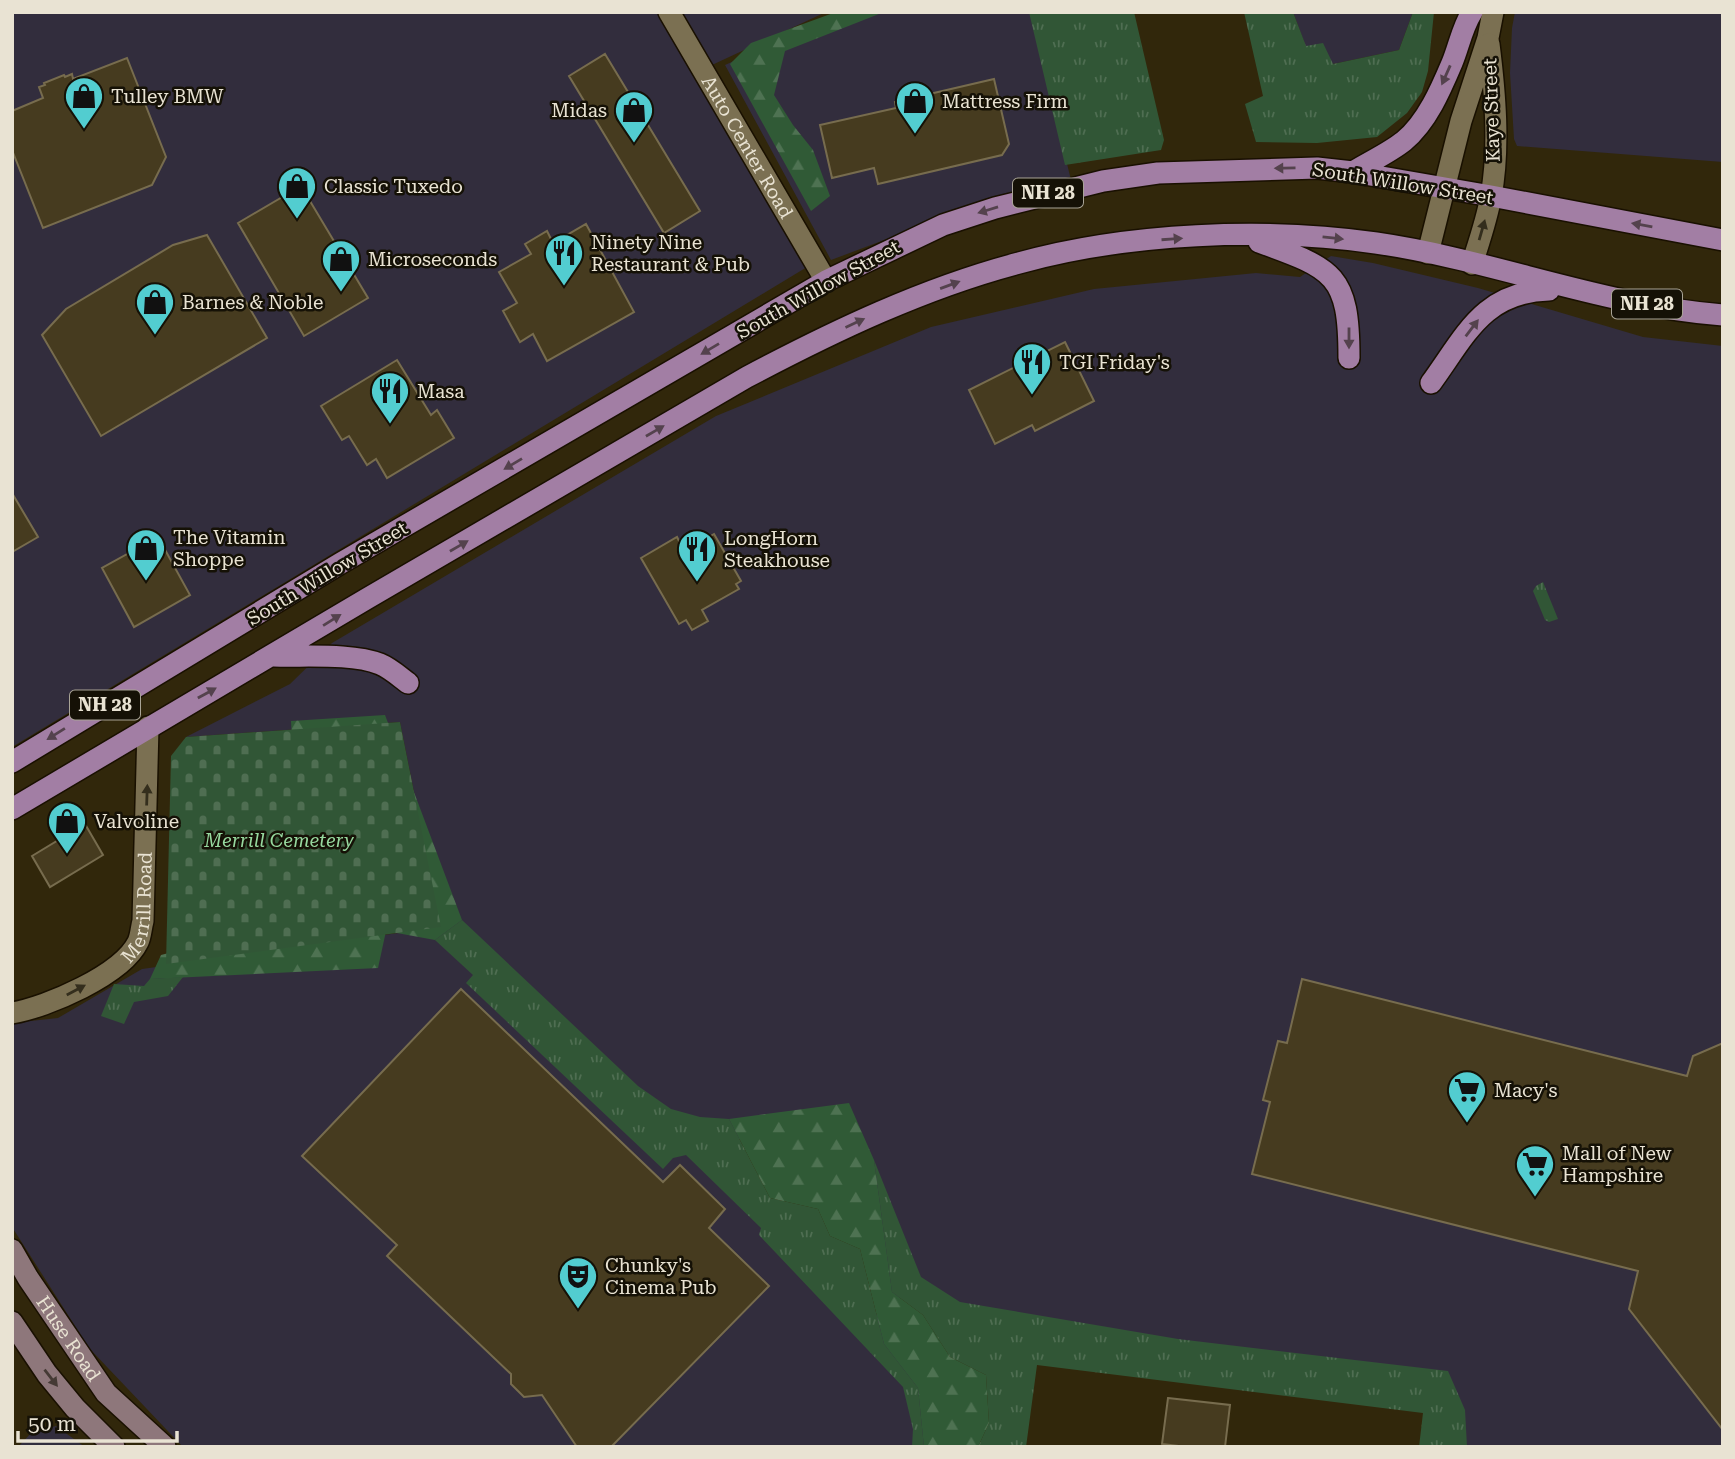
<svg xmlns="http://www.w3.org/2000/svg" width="1735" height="1459" viewBox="0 0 1735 1459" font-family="'Roboto Serif',serif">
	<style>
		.commercial { fill: #322d3d }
		.grass { fill: url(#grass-tufts) }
		.forest { fill: url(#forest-firs) }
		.cemetery { fill: url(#cemetery-stones) }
		.building { fill: #463b1f; stroke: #776c4e; stroke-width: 2 }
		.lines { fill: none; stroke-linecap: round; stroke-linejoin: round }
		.street-casing { stroke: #191000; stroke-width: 24 }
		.secondary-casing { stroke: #191000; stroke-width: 24 }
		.primary-casing { stroke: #191000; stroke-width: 24 }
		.street { stroke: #7b7052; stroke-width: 21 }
		.secondary { stroke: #8e777b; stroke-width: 21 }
		.primary { stroke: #a27ea4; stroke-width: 21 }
		.oneway { fill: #54424d }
		.oneway2 { fill: #342e1d }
		.oneway3 { fill: #453a35 }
		.labels { text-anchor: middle; stroke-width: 5; stroke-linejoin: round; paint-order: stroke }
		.shield { fill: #151106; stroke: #a9a496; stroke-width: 2 }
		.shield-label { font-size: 18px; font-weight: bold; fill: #e9e3d3 }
		.poi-label { font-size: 19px; fill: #e9e3d3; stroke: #151106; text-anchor: start }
		.street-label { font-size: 19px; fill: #e9e3d3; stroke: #151106 }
		.park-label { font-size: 19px; font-style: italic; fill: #97d99f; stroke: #151106 }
	</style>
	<defs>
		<pattern id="grass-tufts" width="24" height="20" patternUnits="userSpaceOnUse" patternTransform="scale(1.75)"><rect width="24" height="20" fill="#315636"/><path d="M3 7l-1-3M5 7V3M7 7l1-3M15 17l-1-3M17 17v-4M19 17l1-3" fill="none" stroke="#4f6e52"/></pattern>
		<pattern id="forest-firs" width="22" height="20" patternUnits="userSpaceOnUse" patternTransform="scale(1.75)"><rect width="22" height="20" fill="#305a36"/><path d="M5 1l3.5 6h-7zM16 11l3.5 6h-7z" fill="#4e7252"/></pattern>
		<pattern id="cemetery-stones" width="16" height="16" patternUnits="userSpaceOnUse" patternTransform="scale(1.75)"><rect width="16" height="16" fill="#315636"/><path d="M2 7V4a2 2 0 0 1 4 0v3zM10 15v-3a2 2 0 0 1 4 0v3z" fill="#4f6e52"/></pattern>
	</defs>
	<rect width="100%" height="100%" fill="#31270b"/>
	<!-- commercial -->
	<path class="commercial" d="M 12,12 L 826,12 L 712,65 L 807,267 L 12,747 Z
		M 841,12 L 1030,12 L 1071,180 L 951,215 L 831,260 L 725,65 Z
		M 1293,12 L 1413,12 L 1399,50 L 1333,64 L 1306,47 Z
		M 1515,12 L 1723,12 L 1723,162 L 1517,146 L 1514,139 L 1510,73 L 1512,28 Z
		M 1331,256 L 1373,263 L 1478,288 L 1643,337 L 1723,346 L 1723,1447 L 1453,1447 L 1443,1391 L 878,1294 L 858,1124 L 710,1143 L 914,1353 L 929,1447 L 183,1447 L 89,1348 L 12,1227 L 12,1023 L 58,1018 L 142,969 L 441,927 L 400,722 L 186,737 L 290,684 L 332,643 L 716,416 L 931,327 L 1094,289 L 1256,273 L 1300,277 Z
		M 56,1426 L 85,1447 L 18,1447 L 32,1432 Z"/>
	<!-- grass -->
	<path class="grass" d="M 1029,12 L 1134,12 L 1164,140 L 1161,150 L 1065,165 Z
		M 1244,12 L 1293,12 L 1306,46 L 1323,43 L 1333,64 L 1399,50 L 1413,12 L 1434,12 L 1428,71 L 1422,92 L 1407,113 L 1377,137 L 1317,143 L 1256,142 L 1245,104 L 1263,96 Z
		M 1543,582 L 1558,619 L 1549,622 L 1545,620 L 1533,591 L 1536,586 Z
		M 462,920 L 638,1086 L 671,1109 L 700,1117 L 729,1119 L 770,1198 L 818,1209 L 830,1236 L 860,1249 L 884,1344 L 918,1388 L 924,1447 L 912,1447 L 913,1429 L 903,1387 L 759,1235 L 761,1228 L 686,1155 L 673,1158 L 663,1169 L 466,983 L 473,975 L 435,940 Z
		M 183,977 L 168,996 L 134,1002 L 124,1024 L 101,1016 L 114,984 L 144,986 L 150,979 Z
		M 874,1160 L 921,1277 L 960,1302 L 1178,1339 L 1448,1371 L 1465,1410 L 1467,1447 L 1419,1447 L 1423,1413 L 1037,1365 L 1026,1447 L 978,1447 L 989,1423 L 986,1375 L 950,1357 L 923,1315 L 892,1292 Z"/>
	<!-- forest -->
	<path class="forest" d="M 836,12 L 884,12 L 785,51 L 774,95 L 793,125 L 813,150 L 830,196 L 811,211 L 730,64 L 751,43 Z
		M 385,715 L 462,920 L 435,940 L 386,931 L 378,968 L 150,979 L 161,955 L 220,940 L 293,757 L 291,721 Z
		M 849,1103 L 874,1160 L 892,1292 L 923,1315 L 950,1357 L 986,1375 L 989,1423 L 978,1447 L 924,1447 L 918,1388 L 884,1344 L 860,1249 L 830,1236 L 818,1209 L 770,1198 L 729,1119 Z"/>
	<!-- cemetery -->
	<path class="cemetery" d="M 400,722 L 441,927 L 166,964 L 171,756 L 186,737 Z"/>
	<!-- building -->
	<path class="building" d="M 605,54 L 700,211 L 664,233 L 569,76 Z
		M 127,58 L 166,157 L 152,185 L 43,228 L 12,150 L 12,111 L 43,98 L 39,87 L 45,85 L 44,83 L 64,75 L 65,77 L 72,74 L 73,79 Z
		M 994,79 L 1009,144 L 1002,155 L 878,184 L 874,168 L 832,178 L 820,125 L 896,108 L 895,102 Z
		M 301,186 L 368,298 L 304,336 L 238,223 Z
		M 586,224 L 634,312 L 547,361 L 533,334 L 520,342 L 503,311 L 517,303 L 499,272 L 531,254 L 525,244 L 547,231 L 553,243 Z
		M 207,235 L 267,338 L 101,436 L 42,335 L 66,309 L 173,245 Z
		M 1065,342 L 1094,401 L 1035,431 L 1032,425 L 995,444 L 969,390 Z
		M 397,360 L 431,415 L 437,410 L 454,438 L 387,478 L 376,459 L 367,465 L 349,436 L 342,440 L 321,406 Z
		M 12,493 L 38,537 L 12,552 Z
		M 714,534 L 741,581 L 736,584 L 739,589 L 702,610 L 708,621 L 692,630 L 686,620 L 679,624 L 641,558 L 677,537 L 684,551 Z
		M 158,537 L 190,595 L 134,627 L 102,568 Z
		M 85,824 L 103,855 L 50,887 L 32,856 Z
		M 1302,979 L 1687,1076 L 1693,1056 L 1723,1043 L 1723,1430 L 1629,1309 L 1638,1271 L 1252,1174 L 1270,1102 L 1263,1100 L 1278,1041 L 1287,1043 Z
		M 461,989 L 663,1182 L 680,1165 L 725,1209 L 709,1228 L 769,1286 L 611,1447 L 577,1447 L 542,1395 L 524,1397 L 511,1384 L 511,1374 L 387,1256 L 397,1245 L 302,1156 Z
		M 1168,1398 L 1230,1405 L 1225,1447 L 1187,1447 L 1162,1444 Z"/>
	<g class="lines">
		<!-- street casing -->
		<g class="street-casing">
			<g id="street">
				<path id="s1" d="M 669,12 L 826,281"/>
				<path d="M 1428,253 L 1461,121 L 1488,38 L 1493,12"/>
				<path d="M 1472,264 C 1479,242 1487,219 1491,196 C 1500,147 1495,92 1489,44"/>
				<path id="s2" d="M 12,1013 C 47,1007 122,975 138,942 C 141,936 141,928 143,921 L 148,727"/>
			</g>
		</g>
		<!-- secondary casing -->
		<g class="secondary-casing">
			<g id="secondary">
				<path id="s3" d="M 12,1250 L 28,1278 L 106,1393 L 165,1447"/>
				<path d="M 12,1322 L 47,1374 L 75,1408 L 114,1447"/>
			</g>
		</g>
		<!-- primary casing -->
		<g class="primary-casing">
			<path id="primary" d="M 1353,172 C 1369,162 1389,153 1404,141 C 1427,122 1441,89 1452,63 C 1459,46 1462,28 1472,12
				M 1259,242 C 1334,269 1349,274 1349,358
				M 1431,383 C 1466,335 1483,292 1549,290
				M 274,656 C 305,657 352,653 380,664 C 390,668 400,677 408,683
				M 12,762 L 341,563 L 826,281 L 943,225 L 995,208 L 1103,181 L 1158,173 L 1317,168 L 1353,172 L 1491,196 L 1723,240
				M 12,809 L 368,598 L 747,377 C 834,331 924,288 1019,263 C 1127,233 1266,227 1376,243 C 1493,260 1604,306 1723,315"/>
		</g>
		<!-- street -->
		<use href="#street" class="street"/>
		<!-- secondary -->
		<use href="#secondary" class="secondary"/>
		<!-- primary -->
		<use href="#primary" class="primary"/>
	</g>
	<!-- one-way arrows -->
	<defs><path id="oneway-solid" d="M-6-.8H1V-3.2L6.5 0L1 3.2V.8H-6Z" transform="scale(1.75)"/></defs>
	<g class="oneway">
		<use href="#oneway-solid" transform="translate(1446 75) rotate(114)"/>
		<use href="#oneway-solid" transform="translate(1285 168) rotate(179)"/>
		<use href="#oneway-solid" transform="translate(988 210) rotate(163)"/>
		<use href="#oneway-solid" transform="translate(1642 225) rotate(-170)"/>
		<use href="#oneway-solid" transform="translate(1333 238) rotate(6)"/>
		<use href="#oneway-solid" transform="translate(1172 239) rotate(-4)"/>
		<use href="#oneway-solid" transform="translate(950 285) rotate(-20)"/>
		<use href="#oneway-solid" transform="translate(855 323) rotate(-25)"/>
		<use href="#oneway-solid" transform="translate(1472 328) rotate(-53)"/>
		<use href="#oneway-solid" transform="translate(1349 338) rotate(90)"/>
		<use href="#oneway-solid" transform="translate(710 349) rotate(149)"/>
		<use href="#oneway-solid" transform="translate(655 431) rotate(-30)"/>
		<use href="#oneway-solid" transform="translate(513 464) rotate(149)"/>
		<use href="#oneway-solid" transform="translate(459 546) rotate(-30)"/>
		<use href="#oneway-solid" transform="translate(332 620) rotate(-32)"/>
		<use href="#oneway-solid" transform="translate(207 693) rotate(-29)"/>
		<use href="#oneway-solid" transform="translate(56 734) rotate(148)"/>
	</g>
	<g class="oneway2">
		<use href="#oneway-solid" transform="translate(1482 230) rotate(-74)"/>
		<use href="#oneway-solid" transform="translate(147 795) rotate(-88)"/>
		<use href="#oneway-solid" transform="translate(76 990) rotate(-28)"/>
	</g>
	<use class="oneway3" href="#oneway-solid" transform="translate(51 1378) rotate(52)"/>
	<!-- icons -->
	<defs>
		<g id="shop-pin" transform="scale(2.0125)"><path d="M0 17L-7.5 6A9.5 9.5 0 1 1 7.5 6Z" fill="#52cdd0" stroke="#151106"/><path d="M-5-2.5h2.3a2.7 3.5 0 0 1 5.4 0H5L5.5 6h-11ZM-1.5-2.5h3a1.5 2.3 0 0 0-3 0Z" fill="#111"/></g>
		<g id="restaurant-pin" transform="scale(2.0125)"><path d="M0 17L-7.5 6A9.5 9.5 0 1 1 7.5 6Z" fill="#52cdd0" stroke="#151106"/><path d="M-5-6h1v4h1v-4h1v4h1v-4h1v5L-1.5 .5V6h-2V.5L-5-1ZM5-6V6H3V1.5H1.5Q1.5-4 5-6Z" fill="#111"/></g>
		<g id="supermarket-pin" transform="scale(2.0125)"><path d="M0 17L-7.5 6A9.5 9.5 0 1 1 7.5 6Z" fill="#52cdd0" stroke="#151106"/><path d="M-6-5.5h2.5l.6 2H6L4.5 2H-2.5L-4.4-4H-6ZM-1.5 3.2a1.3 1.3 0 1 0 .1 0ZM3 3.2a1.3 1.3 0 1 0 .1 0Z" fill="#111"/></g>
		<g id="theatre-pin" transform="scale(2.0125)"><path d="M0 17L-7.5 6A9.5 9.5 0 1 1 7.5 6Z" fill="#52cdd0" stroke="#151106"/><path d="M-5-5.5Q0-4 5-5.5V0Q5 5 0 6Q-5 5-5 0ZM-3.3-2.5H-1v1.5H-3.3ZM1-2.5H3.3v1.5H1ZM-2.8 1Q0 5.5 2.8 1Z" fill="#111"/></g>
	</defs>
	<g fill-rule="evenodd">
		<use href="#shop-pin" x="84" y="96"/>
		<use href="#shop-pin" x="915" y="101"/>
		<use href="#shop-pin" x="634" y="110"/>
		<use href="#shop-pin" x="297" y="186"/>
		<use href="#restaurant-pin" x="564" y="253"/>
		<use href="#shop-pin" x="341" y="259"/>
		<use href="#shop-pin" x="155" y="302"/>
		<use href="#restaurant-pin" x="1032" y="362"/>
		<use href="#restaurant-pin" x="390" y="391"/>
		<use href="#shop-pin" x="146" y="548"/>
		<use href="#restaurant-pin" x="697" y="549"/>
		<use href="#shop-pin" x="67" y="821"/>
		<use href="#supermarket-pin" x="1467" y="1090"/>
		<use href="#supermarket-pin" x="1535" y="1164"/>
		<use href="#theatre-pin" x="578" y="1276"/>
	</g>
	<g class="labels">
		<!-- shield labels -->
		<g class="shield">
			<rect x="1013" y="178.5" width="70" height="29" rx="5"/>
			<rect x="1612" y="289.5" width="70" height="29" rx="5"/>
			<rect x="70" y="690.5" width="70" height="29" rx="5"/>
		</g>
		<g class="shield-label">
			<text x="1048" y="199">NH 28</text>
			<text x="1647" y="310">NH 28</text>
			<text x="105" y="711">NH 28</text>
		</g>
		<!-- poi labels -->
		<g class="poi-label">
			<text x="111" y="103">Tulley BMW</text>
			<text x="942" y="108">Mattress Firm</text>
			<text x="607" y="117" text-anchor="end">Midas</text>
			<text x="324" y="193">Classic Tuxedo</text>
			<text x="591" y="249">Ninety Nine<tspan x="591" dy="22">Restaurant &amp; Pub</tspan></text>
			<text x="368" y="266">Microseconds</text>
			<text x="182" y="309">Barnes &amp; Noble</text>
			<text x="1059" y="369">TGI Friday's</text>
			<text x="417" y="398">Masa</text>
			<text x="173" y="544">The Vitamin<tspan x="173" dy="22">Shoppe</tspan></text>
			<text x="724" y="545">LongHorn<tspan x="724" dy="22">Steakhouse</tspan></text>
			<text x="94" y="828">Valvoline</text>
			<text x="1494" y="1097">Macy's</text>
			<text x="1562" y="1160">Mall of New<tspan x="1562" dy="22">Hampshire</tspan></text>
			<text x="605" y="1272">Chunky's<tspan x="605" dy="22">Cinema Pub</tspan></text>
		</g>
		<!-- street labels -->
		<g class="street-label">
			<text transform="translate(1491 110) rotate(-92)" y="7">Kaye Street</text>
			<text dy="7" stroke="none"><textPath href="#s1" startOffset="156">Auto Center Road</textPath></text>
			<text transform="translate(1403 183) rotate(9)" y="7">South Willow Street</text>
			<text transform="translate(818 289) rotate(-29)" y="7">South Willow Street</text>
			<text transform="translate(327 573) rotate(-31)" y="7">South Willow Street</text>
			<text dy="7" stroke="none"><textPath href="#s2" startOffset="182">Merrill Road</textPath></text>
			<text dy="7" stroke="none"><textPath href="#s3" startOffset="105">Huse Road</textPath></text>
		</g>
		<!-- park labels -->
		<g class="park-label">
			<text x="279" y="847">Merrill Cemetery</text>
		</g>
	</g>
	<!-- border -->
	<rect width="1735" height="1459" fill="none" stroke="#e9e3d3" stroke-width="28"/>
	<!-- scale -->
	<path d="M18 1431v10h159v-10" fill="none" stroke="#e9e3d3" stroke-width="3.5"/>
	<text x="28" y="1431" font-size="21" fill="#e9e3d3" stroke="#151106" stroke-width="5" paint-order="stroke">50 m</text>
</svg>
